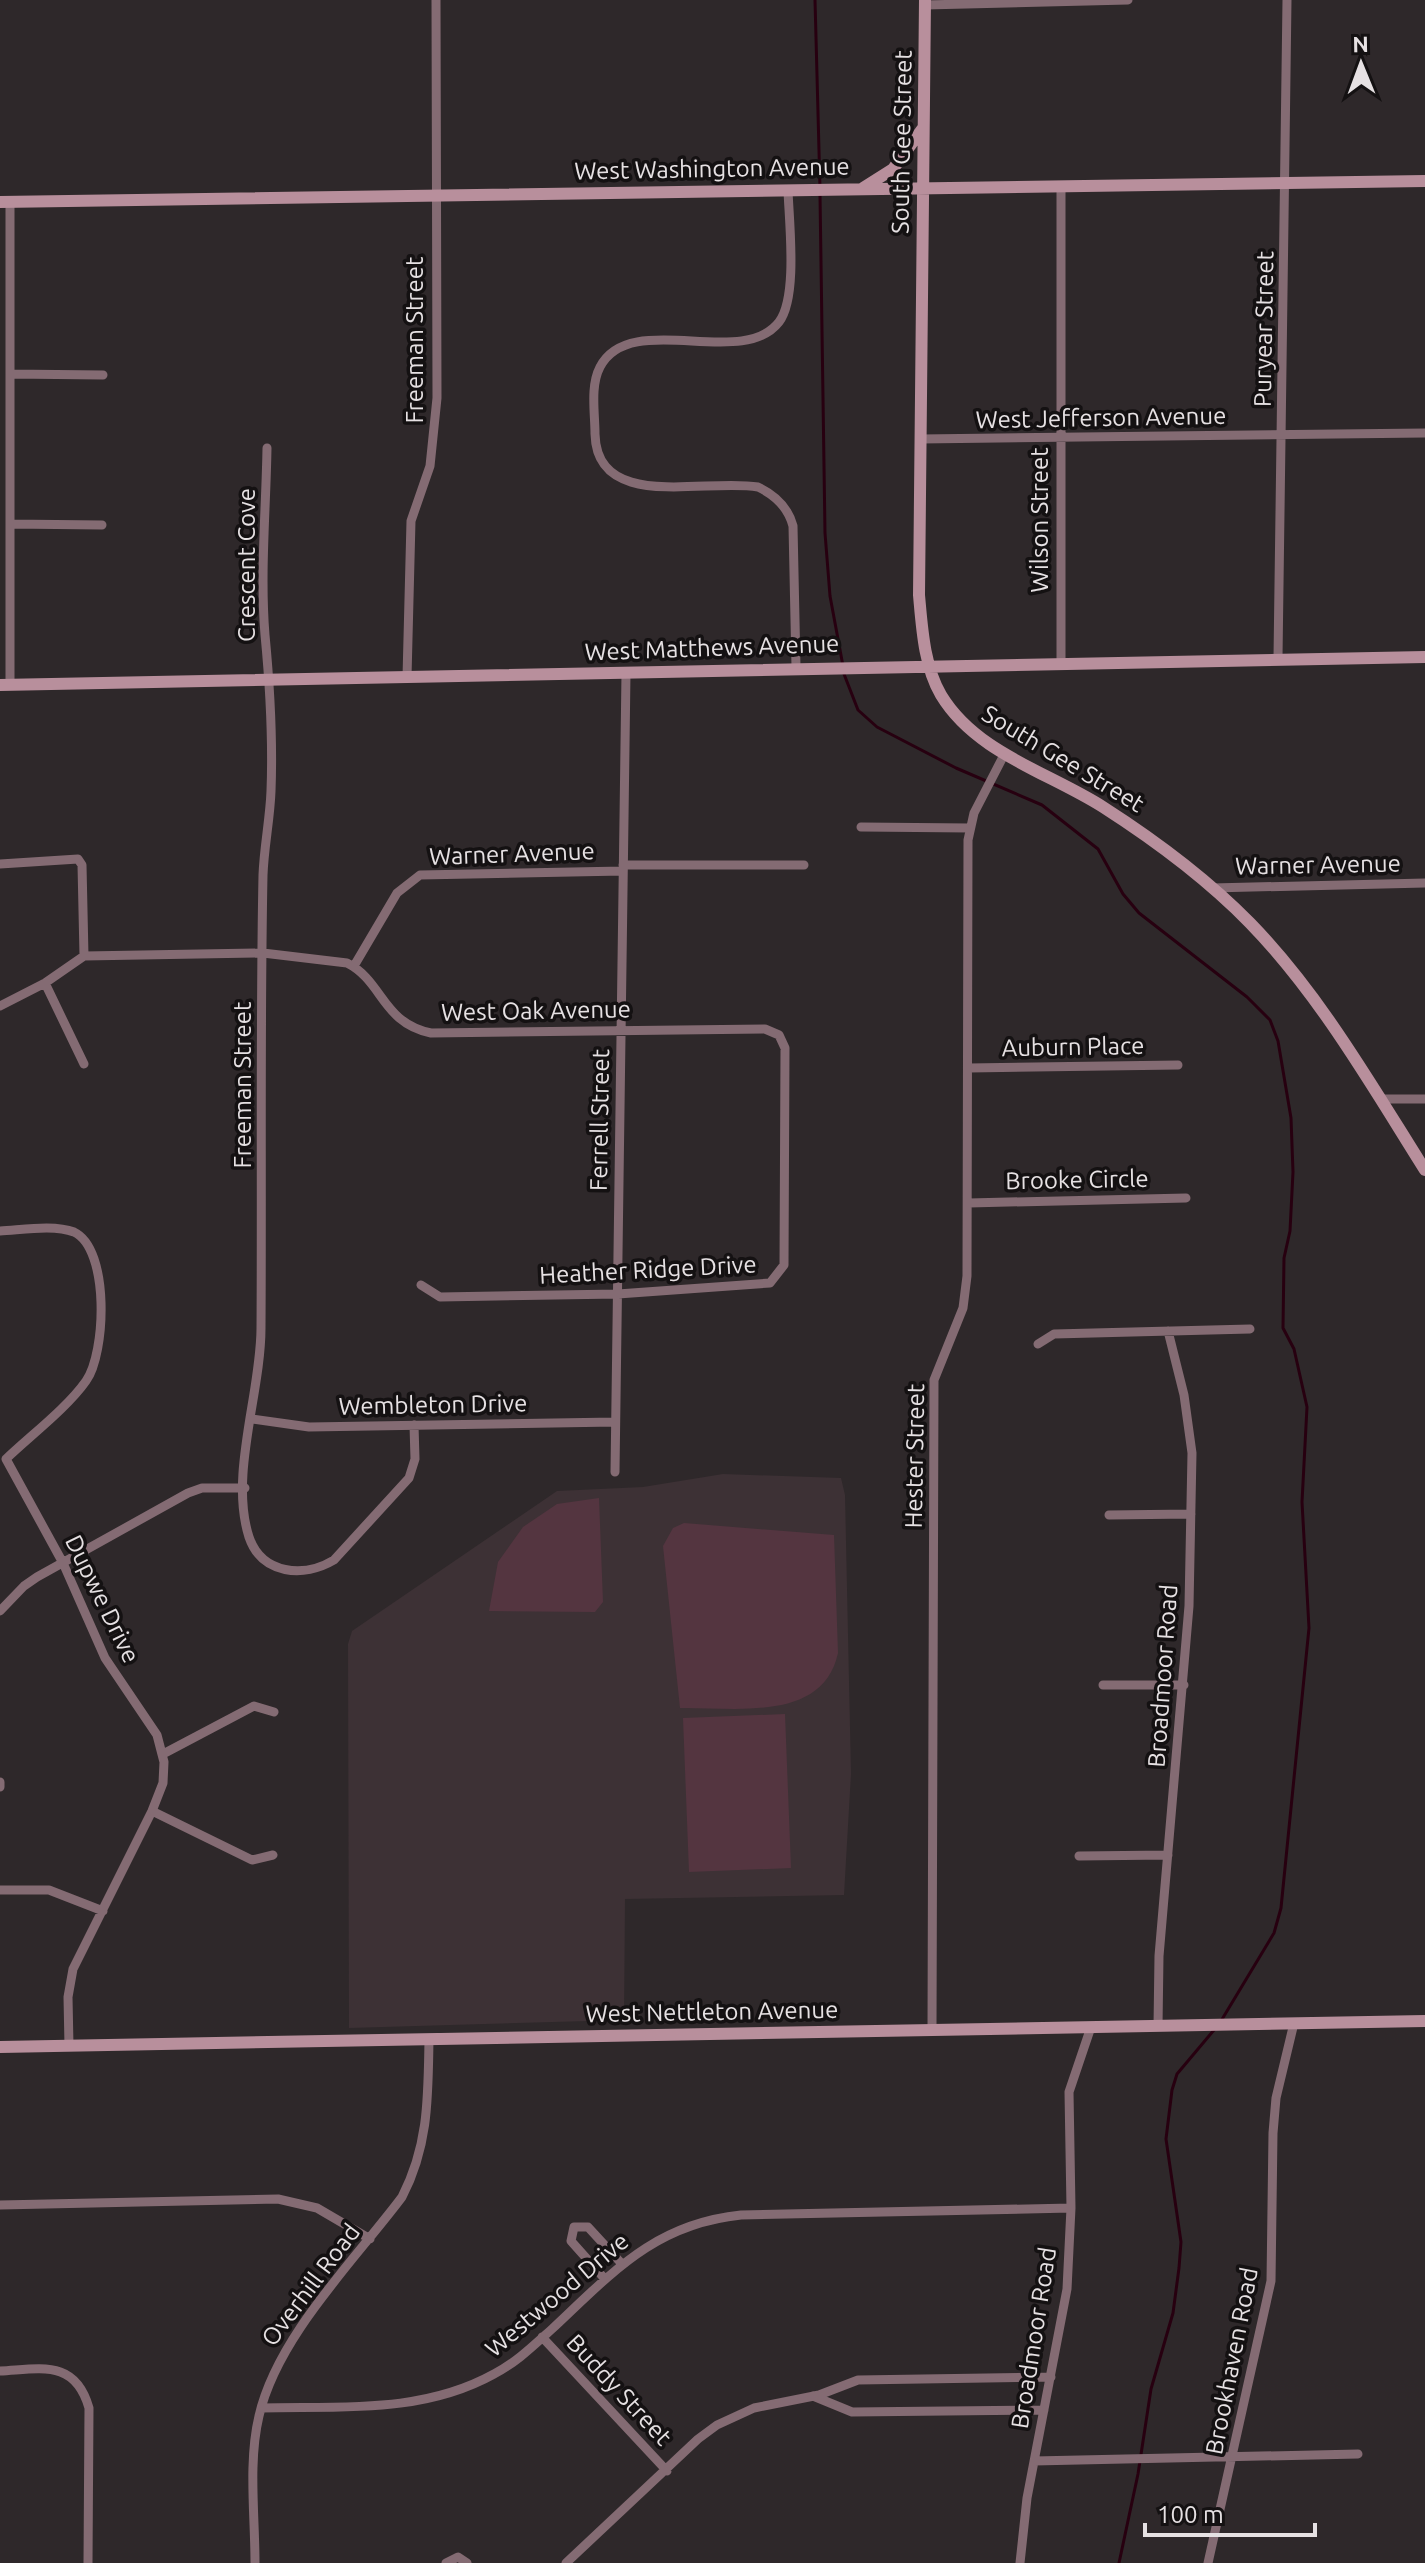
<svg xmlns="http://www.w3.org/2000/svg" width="1425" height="2563" viewBox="0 0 1425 2563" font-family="Ubuntu,sans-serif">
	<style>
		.built { fill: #3d3135 }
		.green { fill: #543540 }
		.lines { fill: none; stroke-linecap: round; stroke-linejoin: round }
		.stream { stroke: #270010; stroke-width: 3 }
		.street { stroke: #846b73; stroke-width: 9 }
		.secondary { stroke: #b88f9c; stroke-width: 12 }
		.labels { text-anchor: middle; stroke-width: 7; stroke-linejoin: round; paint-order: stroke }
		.street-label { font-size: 24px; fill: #e6e1e3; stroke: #141112 }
	</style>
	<rect width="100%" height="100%" fill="#2e282a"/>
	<!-- built -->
	<path class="built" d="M 723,1474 L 841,1478 L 845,1495 L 851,1774 L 844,1895 L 625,1899 L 624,2020 L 349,2028 L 348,1644 L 352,1631 L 557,1491 L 643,1487 Z"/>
	<!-- green -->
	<path class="green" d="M 599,1498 L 603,1602 L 595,1612 L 489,1611 L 498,1562 L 523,1527 L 557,1504 Z
		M 684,1523 L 834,1535 L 838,1653 C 823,1723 734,1707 680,1708 L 663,1546 L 673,1528 Z
		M 785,1714 L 791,1868 L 689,1872 L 683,1718 Z"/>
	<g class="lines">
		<!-- stream -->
		<path class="stream" d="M 815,0 L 820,188
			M 820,195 L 825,533 L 830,596 L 843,666
			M 844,674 L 858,710 L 877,727 L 956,768 L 1042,805 L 1098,849 L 1123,894 L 1139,913 L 1247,997 L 1270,1020 L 1278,1041 L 1291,1118 L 1293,1172 L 1290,1231 L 1284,1258 L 1283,1328 L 1294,1349 L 1307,1407 L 1302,1502 L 1309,1628 L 1281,1908 L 1274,1933 L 1221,2021
			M 1119,2563 L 1138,2474 L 1151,2389 L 1173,2313 L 1179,2268 L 1181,2242 L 1166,2139 L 1172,2090 L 1177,2074 L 1214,2030"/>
		<!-- street -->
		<path class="street" d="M 925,5 L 1128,0
			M 1061,187 L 1061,661
			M 788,190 C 789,222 798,297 779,322 C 742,370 630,309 600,367 C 590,386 595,413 595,434 C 597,512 705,478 758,487 C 775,495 788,507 793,526 L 796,667
			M 10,201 L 10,685
			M 10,374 L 103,375
			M 921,439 L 1425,433
			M 267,448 C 266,509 260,574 265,635 C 270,687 273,738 271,791 C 270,819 264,847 263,875 C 260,1026 262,1177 261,1328 C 261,1393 229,1475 249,1537 C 262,1575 304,1578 334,1560 L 409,1478 L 415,1459 L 414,1425
			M 10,524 L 102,525
			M 1278,658 L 1287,0
			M 407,677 L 411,521 L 430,466 L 437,398 L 436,0
			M 861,827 L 970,828
			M 0,864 L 78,859 L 82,865 L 84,956
			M 623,865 L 804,865
			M 1212,888 L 1425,883
			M 354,966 L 397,893 L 420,875 L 623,871
			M 45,983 L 84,1064
			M 0,1006 L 45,983 L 84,956 L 263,953 L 347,963 C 383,981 382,1023 431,1033 L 765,1029 L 779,1035 L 785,1048 L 784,1265 L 770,1283 L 618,1294 L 440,1297 L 421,1285
			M 969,1068 L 1178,1065
			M 1380,1099 L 1425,1099
			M 969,1203 L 1186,1198
			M 0,1231 C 21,1230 54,1224 74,1232 C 110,1249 106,1353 86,1381 C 67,1408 30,1436 6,1459
			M 1038,1344 L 1054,1334 L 1250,1329
			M 252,1419 L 309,1427 L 615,1422
			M 6,1459 L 63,1563 L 105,1658 L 157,1735 L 164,1762 L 163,1783 L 152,1811 L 73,1969 L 68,1997 L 69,2046
			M 615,1472 L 626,673
			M 1109,1515 L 1191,1514
			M 0,1611 L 24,1586 L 37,1577 L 188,1493 L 202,1488 L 245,1488
			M 1103,1685 L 1184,1685
			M 163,1754 L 254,1706 L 274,1712
			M 0,1782 L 0,1787
			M 152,1811 L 252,1860 L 273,1855
			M 1079,1856 L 1168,1855
			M 0,1890 L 49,1890 L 103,1911
			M 1158,2026 L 1159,1956 L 1189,1606 L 1192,1453 L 1184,1395 L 1168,1331
			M 932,2030 L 934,1380 L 963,1308 L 967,1276 L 968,840 L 974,813 L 1005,753
			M 0,2205 L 278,2199 L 317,2208 L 370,2239
			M 604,2278 L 571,2241 L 574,2227 L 588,2227 L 622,2264
			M 542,2337 L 667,2471
			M 0,2371 C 41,2369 75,2359 89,2408 L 88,2563
			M 813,2396 L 852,2412 L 1044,2410
			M 261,2408 C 340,2406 422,2414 494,2374 C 517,2362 533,2346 552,2329 C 612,2273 654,2224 741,2215 L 1071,2208
			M 1034,2461 L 1358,2454
			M 255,2563 C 255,2515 248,2462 259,2416 C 277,2337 354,2261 402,2197 C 429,2145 428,2096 429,2039
			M 446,2563 L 458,2557 L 467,2563
			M 566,2563 L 698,2439 L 717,2425 L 754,2408 L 819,2395 L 858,2380 L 1051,2377
			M 1020,2563 L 1027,2498 L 1067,2289 L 1071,2208 L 1069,2092 L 1091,2027
			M 1208,2563 L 1271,2281 L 1273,2133 L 1276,2098 L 1294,2023"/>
		<!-- secondary -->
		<path class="secondary" d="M 925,0 L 919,595 C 922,628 924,666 941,695 C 976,753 1048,772 1103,807 C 1156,841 1207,879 1250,923 C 1320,995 1372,1086 1425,1170
			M 863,188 L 893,169 L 923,128
			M 0,202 L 1425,181
			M 0,685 L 1425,657
			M 0,2047 L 1425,2021"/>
	</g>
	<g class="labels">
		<!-- street labels -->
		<g class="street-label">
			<text transform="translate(902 142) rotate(-89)" y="8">South Gee Street</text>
			<text transform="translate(712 169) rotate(-1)" y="8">West Washington Avenue</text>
			<text transform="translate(1264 329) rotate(-89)" y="8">Puryear Street</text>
			<text transform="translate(415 340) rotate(-90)" y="8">Freeman Street</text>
			<text transform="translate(1101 418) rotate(-1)" y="8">West Jefferson Avenue</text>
			<text transform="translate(1040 520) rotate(-90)" y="8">Wilson Street</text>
			<text transform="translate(247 565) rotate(-90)" y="8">Crescent Cove</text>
			<text transform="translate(712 648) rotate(-2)" y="8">West Matthews Avenue</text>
			<text transform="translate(1063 759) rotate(31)" y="8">South Gee Street</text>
			<text transform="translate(512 854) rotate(-2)" y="8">Warner Avenue</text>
			<text transform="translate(1318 865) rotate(-1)" y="8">Warner Avenue</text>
			<text transform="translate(536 1011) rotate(-1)" y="8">West Oak Avenue</text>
			<text transform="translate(1073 1047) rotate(-1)" y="8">Auburn Place</text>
			<text transform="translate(243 1085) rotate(-90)" y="8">Freeman Street</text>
			<text transform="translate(600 1120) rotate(-89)" y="8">Ferrell Street</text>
			<text transform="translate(1077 1180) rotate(-1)" y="8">Brooke Circle</text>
			<text transform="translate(648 1270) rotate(-3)" y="8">Heather Ridge Drive</text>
			<text transform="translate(433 1405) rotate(-1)" y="8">Wembleton Drive</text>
			<text transform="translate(915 1456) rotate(-89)" y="8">Hester Street</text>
			<text transform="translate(102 1599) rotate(64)" y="8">Dupwe Drive</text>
			<text transform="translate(1163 1676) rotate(-86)" y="8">Broadmoor Road</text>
			<text transform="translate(712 2012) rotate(-1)" y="8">West Nettleton Avenue</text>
			<text transform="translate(311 2285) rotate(-53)" y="8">Overhill Road</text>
			<text transform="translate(557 2295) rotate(-40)" y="8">Westwood Drive</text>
			<text transform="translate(1034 2338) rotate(-81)" y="8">Broadmoor Road</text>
			<text transform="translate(1232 2361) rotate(-79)" y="8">Brookhaven Road</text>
			<text transform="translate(619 2390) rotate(47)" y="8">Buddy Street</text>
		</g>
	</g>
	<!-- north arrow -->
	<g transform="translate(1361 64) rotate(359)" stroke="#141112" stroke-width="6" paint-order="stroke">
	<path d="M0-6L14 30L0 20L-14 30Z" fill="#e6e1e3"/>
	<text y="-12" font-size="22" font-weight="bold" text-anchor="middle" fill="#e6e1e3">N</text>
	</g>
	<!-- scale -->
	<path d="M1145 2523v12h170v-12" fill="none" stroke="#e6e1e3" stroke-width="4"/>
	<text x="1157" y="2523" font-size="24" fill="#e6e1e3" stroke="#141112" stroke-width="6" paint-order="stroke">100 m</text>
</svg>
